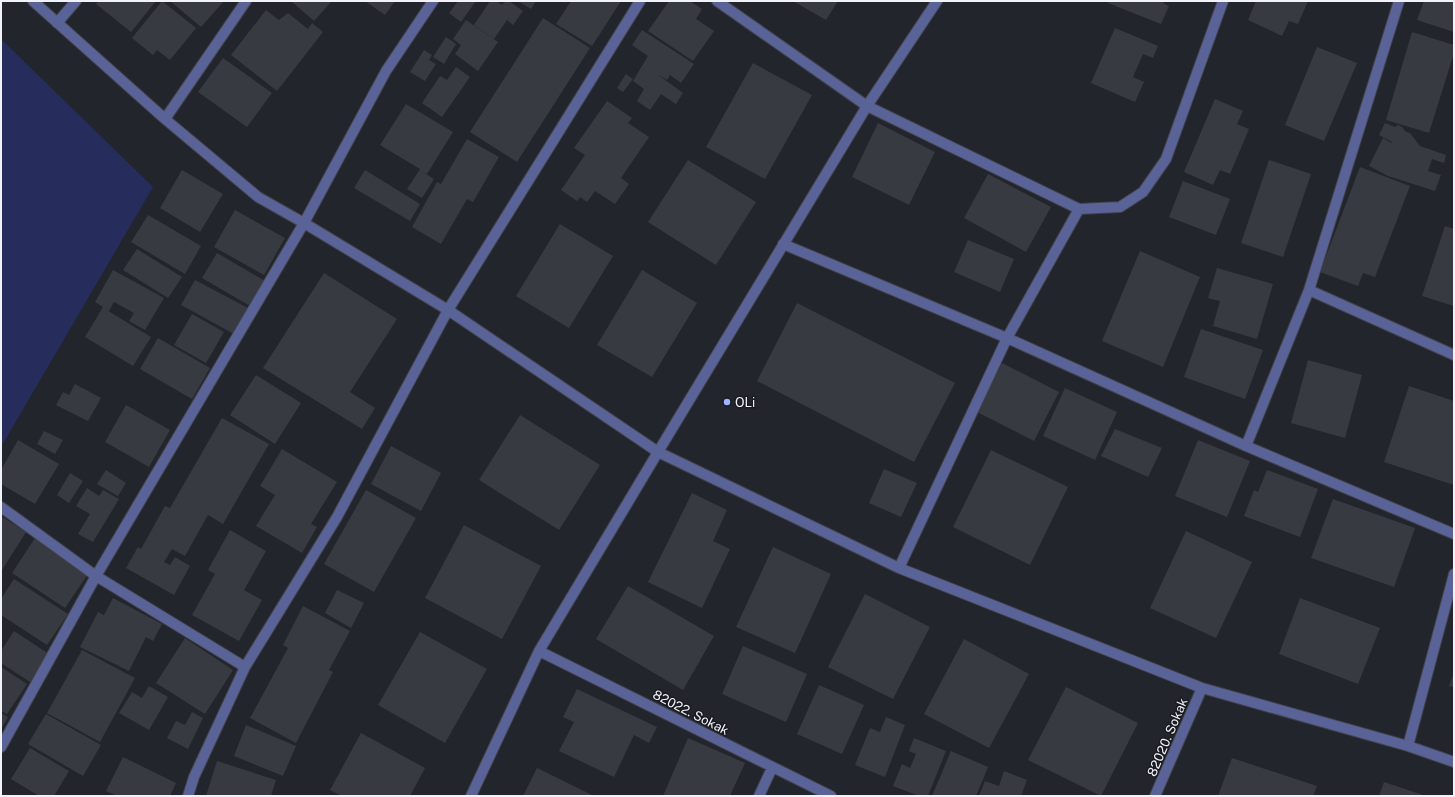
<svg xmlns="http://www.w3.org/2000/svg" width="1455" height="797" viewBox="0 0 1455 797" font-family="'Public Sans',sans-serif">
	<style>
		.green { fill: #262c5c }
		.building { fill: #383a42 }
		.lines { fill: none; stroke-linecap: round; stroke-linejoin: round }
		.minor-casing { stroke: #404249; stroke-width: 12 }
		.minor { stroke: #5a6397; stroke-width: 10 }
		.poi-dot { fill: #a3b2fd; stroke: #1a1b22; stroke-width: 1.5 }
		.labels { text-anchor: middle; stroke-width: 3; stroke-linejoin: round; paint-order: stroke }
		.poi-label { font-size: 13px; fill: #f2f3f8; stroke: #1a1b22; text-anchor: start }
		.street-label { font-size: 13px; fill: #f2f3f8; stroke: #1a1b22 }
	</style>
	<rect width="100%" height="100%" fill="#23252c"/>
	<!-- green -->
	<path class="green" d="M 1,39 L 153,187 L 1,447 Z"/>
	<!-- building -->
	<path class="building" d="M 98,1 L 156,1 L 131,32 L 96,4 Z
		M 162,1 L 196,28 L 170,60 L 157,50 L 153,55 L 132,38 Z
		M 170,1 L 224,1 L 201,27 Z
		M 291,1 L 332,1 L 314,21 Z
		M 365,1 L 395,1 L 385,15 Z
		M 458,1 L 476,1 L 461,22 L 449,13 Z
		M 490,1 L 496,1 L 502,5 L 505,1 L 509,1 L 523,11 L 513,25 L 507,20 L 494,39 L 474,25 Z
		M 518,1 L 536,1 L 531,9 Z
		M 571,1 L 621,1 L 592,46 L 556,24 Z
		M 669,1 L 690,1 L 702,9 L 696,19 L 714,31 L 693,61 L 648,31 Z
		M 793,1 L 838,1 L 826,20 Z
		M 1109,1 L 1165,1 L 1163,3 L 1169,6 L 1161,24 L 1108,3 Z
		M 1256,1 L 1308,1 L 1298,24 L 1289,21 L 1282,36 L 1248,20 Z
		M 1424,1 L 1454,1 L 1454,32 L 1417,20 Z
		M 266,10 L 279,20 L 288,13 L 308,29 L 312,23 L 323,32 L 277,91 L 231,55 Z
		M 543,18 L 590,48 L 517,162 L 470,132 Z
		M 466,20 L 498,42 L 478,71 L 455,54 L 461,45 L 453,39 Z
		M 1115,28 L 1158,46 L 1153,58 L 1143,54 L 1133,77 L 1144,82 L 1135,102 L 1091,83 Z
		M 642,30 L 694,64 L 681,83 L 670,75 L 667,80 L 657,74 L 683,93 L 676,104 L 661,94 L 650,110 L 637,101 L 644,89 L 633,81 L 648,56 L 632,45 Z
		M 1412,32 L 1454,45 L 1454,53 L 1429,133 L 1386,120 Z
		M 446,37 L 456,44 L 444,64 L 433,57 Z
		M 1317,47 L 1357,63 L 1324,141 L 1285,125 Z
		M 424,50 L 432,55 L 429,60 L 436,64 L 425,81 L 410,72 Z
		M 223,58 L 272,93 L 247,127 L 198,92 Z
		M 753,63 L 812,95 L 765,179 L 706,147 Z
		M 456,67 L 470,77 L 442,117 L 422,103 L 440,76 L 447,80 Z
		M 626,74 L 633,79 L 623,92 L 617,88 Z
		M 1215,99 L 1243,111 L 1237,124 L 1249,129 L 1230,174 L 1220,170 L 1213,185 L 1184,172 Z
		M 607,101 L 632,118 L 628,123 L 649,137 L 621,178 L 629,184 L 615,204 L 595,191 L 587,202 L 580,197 L 577,201 L 561,190 L 585,155 L 574,148 Z
		M 406,104 L 453,132 L 427,174 L 421,171 L 434,179 L 422,198 L 407,189 L 420,169 L 380,145 Z
		M 878,123 L 935,152 L 909,205 L 852,177 Z
		M 1385,123 L 1395,127 L 1398,125 L 1402,127 L 1406,132 L 1410,133 L 1420,146 L 1446,155 L 1444,163 L 1432,159 L 1428,171 L 1441,175 L 1435,191 L 1388,176 L 1369,166 L 1383,138 L 1391,143 L 1392,142 L 1379,135 Z
		M 467,139 L 499,157 L 473,202 L 467,199 L 441,244 L 412,227 L 437,182 L 441,184 Z
		M 688,160 L 756,202 L 716,265 L 648,222 Z
		M 1269,160 L 1311,174 L 1283,257 L 1241,243 Z
		M 1360,167 L 1410,186 L 1375,277 L 1363,273 L 1358,286 L 1320,272 Z
		M 182,170 L 223,194 L 200,232 L 160,208 Z
		M 365,170 L 420,204 L 410,221 L 354,188 Z
		M 988,174 L 1051,207 L 1026,252 L 964,218 Z
		M 1183,181 L 1230,199 L 1216,235 L 1169,217 Z
		M 235,210 L 285,238 L 264,275 L 214,247 Z
		M 148,215 L 201,246 L 185,274 L 131,242 Z
		M 560,224 L 613,256 L 569,328 L 516,296 Z
		M 1445,226 L 1454,229 L 1454,306 L 1422,296 Z
		M 968,240 L 1014,259 L 1000,292 L 954,272 Z
		M 137,249 L 182,277 L 168,298 L 123,270 Z
		M 1140,251 L 1200,277 L 1163,367 L 1102,341 Z
		M 217,253 L 265,281 L 250,306 L 202,278 Z
		M 1217,268 L 1273,284 L 1257,339 L 1213,326 L 1220,301 L 1208,298 Z
		M 113,270 L 164,298 L 145,330 L 129,321 L 134,313 L 114,302 L 109,311 L 105,309 L 151,337 L 133,366 L 85,337 L 103,307 L 95,302 Z
		M 642,270 L 697,303 L 652,377 L 597,345 Z
		M 324,273 L 397,319 L 350,392 L 375,408 L 362,429 L 263,368 Z
		M 195,280 L 248,308 L 234,334 L 181,305 Z
		M 797,303 L 955,383 L 914,462 L 757,381 Z
		M 192,314 L 224,332 L 206,363 L 174,345 Z
		M 1201,329 L 1263,350 L 1245,399 L 1184,377 Z
		M 158,338 L 210,368 L 192,399 L 140,369 Z
		M 1308,360 L 1362,375 L 1345,438 L 1291,423 Z
		M 1002,363 L 1059,392 L 1034,441 L 977,412 Z
		M 256,375 L 301,403 L 275,444 L 230,415 Z
		M 75,384 L 101,398 L 88,421 L 56,405 L 63,392 L 69,395 Z
		M 1409,386 L 1454,401 L 1454,485 L 1384,462 Z
		M 1065,388 L 1117,412 L 1095,460 L 1043,436 Z
		M 126,405 L 170,430 L 149,467 L 105,442 Z
		M 520,415 L 600,465 L 559,530 L 479,480 Z
		M 222,418 L 269,444 L 223,524 L 208,515 L 185,556 L 172,549 L 164,562 L 170,565 L 175,557 L 190,566 L 174,595 L 126,568 L 138,547 L 141,549 L 165,506 L 170,508 Z
		M 1115,429 L 1162,448 L 1148,477 L 1101,456 Z
		M 44,431 L 63,440 L 55,454 L 37,444 Z
		M 18,440 L 59,464 L 35,504 L 1,484 L 1,470 Z
		M 1198,440 L 1250,461 L 1227,517 L 1175,496 Z
		M 391,446 L 441,473 L 421,511 L 371,484 Z
		M 282,449 L 337,482 L 311,524 L 317,527 L 302,553 L 256,526 L 275,495 L 260,486 Z
		M 991,450 L 1068,487 L 1030,565 L 953,527 Z
		M 884,469 L 917,483 L 901,517 L 869,503 Z
		M 106,470 L 126,483 L 118,496 L 97,484 Z
		M 1267,470 L 1318,489 L 1300,537 L 1244,516 L 1254,490 L 1258,492 Z
		M 70,473 L 83,481 L 69,503 L 57,495 Z
		M 87,488 L 99,496 L 103,490 L 119,499 L 93,542 L 78,534 L 90,514 L 76,506 Z
		M 366,490 L 416,518 L 374,592 L 324,564 Z
		M 692,493 L 727,510 L 713,541 L 730,549 L 702,608 L 648,582 Z
		M 1333,499 L 1415,528 L 1394,587 L 1311,558 Z
		M 1,516 L 26,532 L 2,570 L 1,569 Z
		M 464,525 L 541,566 L 502,639 L 425,598 Z
		M 230,530 L 266,551 L 244,590 L 262,600 L 239,641 L 192,615 L 215,574 L 208,570 Z
		M 1186,531 L 1252,562 L 1216,638 L 1150,608 Z
		M 35,538 L 88,574 L 65,608 L 12,573 Z
		M 773,547 L 831,574 L 795,653 L 736,627 Z
		M 14,579 L 68,614 L 47,645 L 1,615 L 1,599 Z
		M 628,586 L 714,636 L 683,690 L 596,639 Z
		M 337,590 L 364,603 L 351,628 L 325,613 Z
		M 865,594 L 930,627 L 893,699 L 828,667 Z
		M 113,598 L 162,624 L 153,641 L 146,637 L 129,671 L 80,647 L 98,612 L 104,615 Z
		M 1300,598 L 1380,628 L 1358,684 L 1279,654 Z
		M 303,606 L 350,631 L 329,670 L 333,672 L 296,743 L 250,718 L 288,648 L 283,645 Z
		M 14,631 L 49,654 L 30,682 L 1,663 L 1,651 Z
		M 420,632 L 487,669 L 445,743 L 378,705 Z
		M 185,638 L 233,670 L 205,714 L 156,683 Z
		M 964,639 L 1029,674 L 989,748 L 924,714 Z
		M 743,646 L 807,674 L 786,722 L 722,694 Z
		M 82,650 L 135,678 L 100,742 L 47,713 Z
		M 1,667 L 27,684 L 7,714 L 1,711 Z
		M 1454,672 L 1454,687 L 1449,686 Z
		M 819,685 L 864,705 L 842,754 L 797,734 Z
		M 149,686 L 168,697 L 149,730 L 119,713 L 132,692 L 142,698 Z
		M 1066,687 L 1138,723 L 1101,796 L 1028,760 Z
		M 577,689 L 657,727 L 649,743 L 634,735 L 614,777 L 559,751 L 574,722 L 563,717 Z
		M 192,712 L 203,718 L 188,749 L 167,738 L 176,721 L 185,725 Z
		M 1,713 L 8,717 L 1,729 Z
		M 46,714 L 101,745 L 83,776 L 28,744 Z
		M 886,717 L 905,725 L 885,777 L 855,765 L 870,728 L 880,732 Z
		M 246,725 L 296,746 L 283,776 L 234,756 Z
		M 361,733 L 425,768 L 410,796 L 342,796 L 330,790 Z
		M 688,738 L 745,763 L 730,796 L 663,796 Z
		M 914,738 L 946,751 L 928,796 L 919,796 L 893,786 L 902,764 L 910,768 L 916,754 L 909,751 Z
		M 30,748 L 69,771 L 54,796 L 39,796 L 11,779 Z
		M 951,751 L 988,767 L 976,796 L 932,796 Z
		M 123,757 L 176,783 L 170,796 L 117,796 L 106,791 Z
		M 1232,758 L 1317,786 L 1313,796 L 1218,796 Z
		M 217,761 L 276,780 L 271,796 L 206,796 Z
		M 537,768 L 594,796 L 523,796 Z
		M 1004,771 L 1027,780 L 1021,796 L 979,796 L 985,781 L 999,786 Z
		M 1384,782 L 1426,796 L 1379,796 Z"/>
	<g class="lines">
		<!-- minor casing -->
		<g class="minor-casing">
			<path id="minor" d="M 33,1 L 165,119 L 258,197 L 304,223 L 448,310 L 658,452 L 899,568 L 1202,688 L 1408,746 L 1454,762
				M 717,1 L 867,106 L 1079,209 L 1007,338 L 899,568
				M 57,23 L 76,1
				M 165,119 L 246,1
				M 1079,209 L 1120,207 L 1143,192 L 1166,159 L 1223,1
				M 783,244 L 1007,338 L 1246,446 L 1454,534
				M 1309,290 L 1454,355
				M 1246,446 L 1309,290 L 1399,1
				M 1,507 L 96,576 L 245,667
				M 539,651 L 831,796
				M 1408,746 L 1454,574
				M 1,747 L 96,576 L 304,223 L 386,71 L 433,1
				M 188,796 L 194,777 L 245,667 L 337,517 L 448,310 L 640,1
				M 471,796 L 539,651 L 658,452 L 867,106 L 937,1
				M 759,796 L 772,768
				M 1155,796 L 1202,688"/>
		</g>
		<!-- minor -->
		<use href="#minor" class="minor"/>
	</g>
	<!-- markers -->
	<circle class="poi-dot" cx="727" cy="402" r="4"/>
	<g class="labels">
		<!-- poi labels -->
		<g class="poi-label">
			<text x="735" y="407">OLi</text>
		</g>
		<!-- street labels -->
		<g class="street-label">
			<text transform="translate(691 712) rotate(27)" y="5">82022. Sokak</text>
			<text transform="translate(1167 737) rotate(-67)" y="5">82020. Sokak</text>
		</g>
	</g>
	<!-- border -->
	<rect width="1455" height="797" fill="none" stroke="#f2f3f8" stroke-width="4"/>
</svg>
